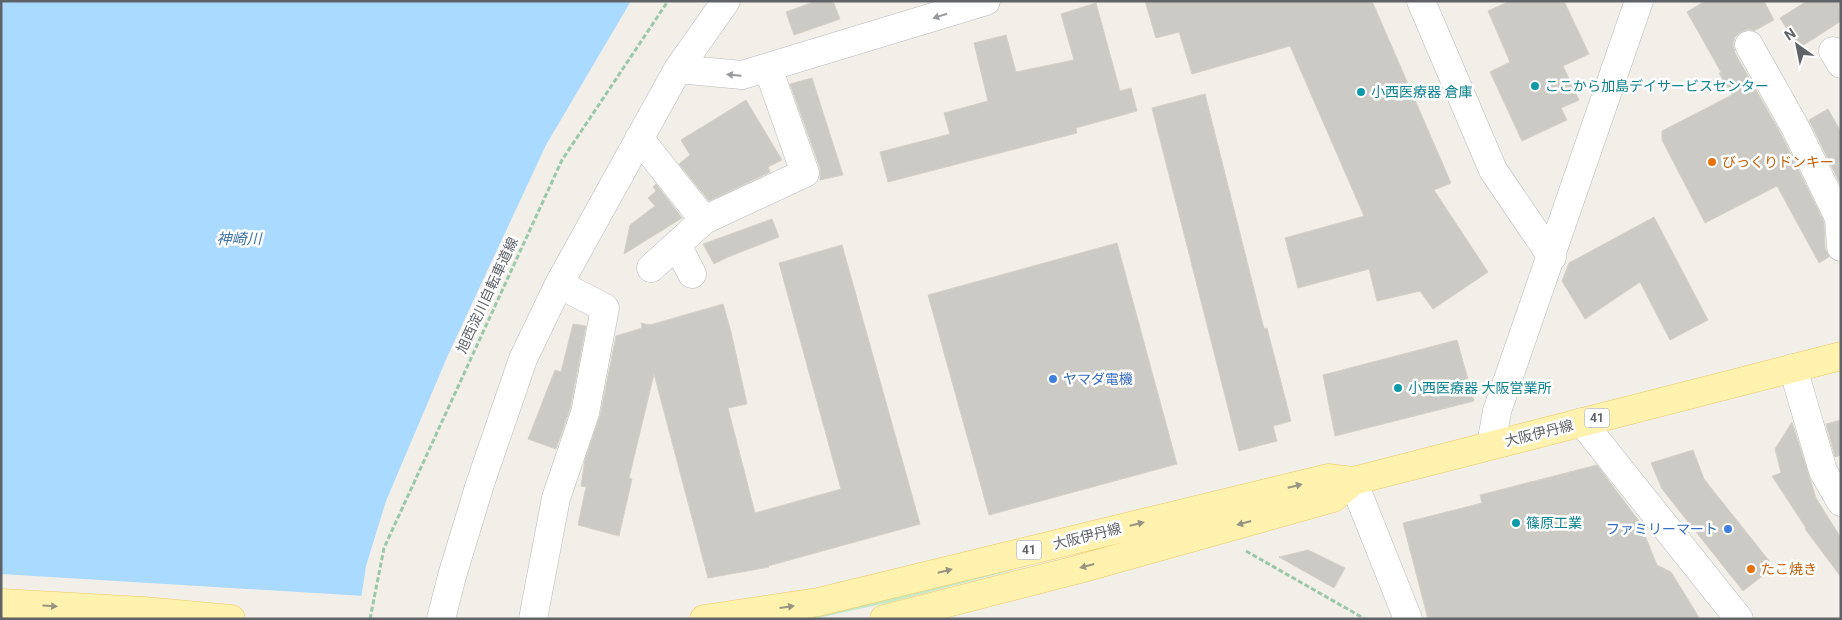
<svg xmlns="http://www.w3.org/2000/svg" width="1842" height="620" viewBox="0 0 1842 620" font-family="Roboto,'Noto Sans JP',sans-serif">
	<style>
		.green { fill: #c5e8c5 }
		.water { fill: #aadaff }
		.pier { fill: #f1efe8 }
		.building { fill: #cccac5; stroke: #d6d1c6 }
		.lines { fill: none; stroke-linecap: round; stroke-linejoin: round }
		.minor-casing { stroke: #b5b8bc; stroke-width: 29 }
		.major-casing { stroke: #f2c960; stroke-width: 29 }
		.path { stroke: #9cc7a9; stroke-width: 3; stroke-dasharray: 5 2.5; stroke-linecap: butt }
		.minor { stroke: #fff; stroke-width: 28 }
		.major { stroke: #fff2af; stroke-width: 28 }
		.oneway { fill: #979a9d }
		.oneway2 { fill: #979581 }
		.culture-dot { fill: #0f9aa8; stroke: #fff; stroke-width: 2 }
		.food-dot { fill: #e8710a; stroke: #fff; stroke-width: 2 }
		.shop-dot { fill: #3f7fe0; stroke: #fff; stroke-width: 2 }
		.labels { text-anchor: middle; stroke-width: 5; stroke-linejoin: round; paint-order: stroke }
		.shield { fill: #fff; stroke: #8f9295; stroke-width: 1 }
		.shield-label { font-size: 12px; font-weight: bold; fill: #5f6368 }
		.culture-label { font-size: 14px; fill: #0d838f; stroke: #fff; text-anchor: start }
		.food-label { font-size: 14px; fill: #c56008; stroke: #fff; text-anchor: start }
		.street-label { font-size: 14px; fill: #5f6368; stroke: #fff }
		.shop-label { font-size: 14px; fill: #366cbe; stroke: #fff; text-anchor: start }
		.water-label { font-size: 15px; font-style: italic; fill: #4174aa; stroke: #fff }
	</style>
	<rect width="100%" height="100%" fill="#f1efe8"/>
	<!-- green -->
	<path class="green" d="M 1013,569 L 1013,570 L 891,602 L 813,619 L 790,619 L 842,610 Z"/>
	<!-- water -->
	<path class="water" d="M 1,1 L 631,1 L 546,145 L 448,355 L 386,501 L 366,566 L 358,619 L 1,619 Z"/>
	<!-- pier -->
	<path class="pier" d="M 1,574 L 364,596 L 360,619 L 1,619 Z"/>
	<!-- building -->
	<path class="building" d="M 816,1 L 833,1 L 840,19 L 794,35 L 786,12 Z
		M 1145,1 L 1372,1 L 1451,183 L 1434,190 L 1488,272 L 1433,309 L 1420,291 L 1377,301 L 1369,269 L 1298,288 L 1285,238 L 1364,216 L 1290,46 L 1192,74 L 1179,32 L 1156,38 Z
		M 1510,1 L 1564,1 L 1589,54 L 1563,66 L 1579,100 L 1561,108 L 1567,120 L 1522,141 L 1490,72 L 1510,62 L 1488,11 Z
		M 1705,1 L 1764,1 L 1774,20 L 1754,31 L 1749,29 L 1741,32 L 1735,37 L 1733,45 L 1735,53 L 1781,134 L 1824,222 L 1825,248 L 1829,257 L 1819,263 L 1777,186 L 1705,223 L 1662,140 L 1662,131 L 1732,95 L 1719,73 L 1721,72 L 1687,12 Z
		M 1807,1 L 1841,1 L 1841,21 L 1799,48 L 1780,18 Z
		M 1096,3 L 1120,91 L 1131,88 L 1137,111 L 1076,128 L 1077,133 L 888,182 L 880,152 L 950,134 L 944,113 L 988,101 L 974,43 L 1006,35 L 1016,72 L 1074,60 L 1061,14 Z
		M 812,78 L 843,175 L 820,180 L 820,168 L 790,84 Z
		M 1205,94 L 1264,329 L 1267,328 L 1291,421 L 1273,426 L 1277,441 L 1239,451 L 1152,108 Z
		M 746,100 L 782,160 L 768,167 L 770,172 L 709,201 L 679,164 L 690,155 L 681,140 Z
		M 1828,109 L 1841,132 L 1841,186 L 1809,120 Z
		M 656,184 L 682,218 L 624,254 L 630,225 L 655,206 L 648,198 L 656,191 L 653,187 Z
		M 1654,217 L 1708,320 L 1670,340 L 1640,282 L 1585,319 L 1562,281 L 1569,263 Z
		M 772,219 L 779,237 L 728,257 L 714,264 L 703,244 Z
		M 1117,243 L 1177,464 L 989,515 L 928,295 Z
		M 842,245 L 920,524 L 768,566 L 769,567 L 708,578 L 654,374 L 629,478 L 632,479 L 619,536 L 578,525 L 586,487 L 581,486 L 585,460 L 600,416 L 616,336 L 642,328 L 641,323 L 650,325 L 723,304 L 731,332 L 747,404 L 728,408 L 755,513 L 841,489 L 779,263 Z
		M 573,324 L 586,326 L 570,409 L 556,449 L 528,439 L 555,370 L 561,372 Z
		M 1457,340 L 1474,401 L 1335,436 L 1323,375 Z
		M 1841,420 L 1841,455 L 1835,457 L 1826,424 Z
		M 1792,422 L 1816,498 L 1841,538 L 1841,577 L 1805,529 L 1806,528 L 1772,476 L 1781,473 L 1775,449 Z
		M 1693,450 L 1704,479 L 1774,567 L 1743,591 L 1662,489 L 1651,463 Z
		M 1597,465 L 1639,521 L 1657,565 L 1671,572 L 1700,619 L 1428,619 L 1403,523 L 1482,503 L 1480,495 Z
		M 1308,550 L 1345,568 L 1334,588 L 1279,557 Z"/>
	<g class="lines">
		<!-- minor casing -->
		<g class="minor-casing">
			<path id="minor" d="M 1421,1 L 1493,170 L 1552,257
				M 1749,45 L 1795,127 L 1839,218 L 1841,247
				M 1833,51 L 1841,64
				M 678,69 L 742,75 L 986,1
				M 639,138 L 704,220
				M 677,245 L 692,274
				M 651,268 L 704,220 L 805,173 L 768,68
				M 1793,368 L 1823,471 L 1841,502
				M 1582,422 L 1739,619
				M 1491,445 L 1497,411 L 1639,1
				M 1353,481 L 1408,619
				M 441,619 L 452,576 L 480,484 L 523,359 L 559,284 L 678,69 L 726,1
				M 533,619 L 556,498 L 585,413 L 605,308 L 559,284"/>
		</g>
		<!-- major casing -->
		<g class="major-casing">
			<path id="major" d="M 1,603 L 144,611 L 231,619
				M 704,619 L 818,602 L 1328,478 L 1353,481 L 1841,356
				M 884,619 L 1076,570 L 1333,498 L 1353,481"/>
		</g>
		<!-- path -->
		<path class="path" d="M 1246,551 L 1365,619
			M 370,619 L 384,548 L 562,160 L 668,1"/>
		<!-- minor -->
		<use href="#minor" class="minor"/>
		<!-- major -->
		<use href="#major" class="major"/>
	</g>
	<!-- one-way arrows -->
	<defs><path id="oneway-solid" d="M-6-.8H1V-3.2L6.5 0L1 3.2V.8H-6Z" transform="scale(1.25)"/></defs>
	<g class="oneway">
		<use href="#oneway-solid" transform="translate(940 16) rotate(163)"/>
		<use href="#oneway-solid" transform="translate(734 75) rotate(-175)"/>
	</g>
	<g class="oneway2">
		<use href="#oneway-solid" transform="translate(1295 486) rotate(-14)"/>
		<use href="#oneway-solid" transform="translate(1244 523) rotate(165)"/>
		<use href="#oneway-solid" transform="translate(1137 524) rotate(-14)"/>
		<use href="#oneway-solid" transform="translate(1087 566) rotate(165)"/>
		<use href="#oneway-solid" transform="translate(945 571) rotate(-14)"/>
		<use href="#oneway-solid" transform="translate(50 606) rotate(3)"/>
		<use href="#oneway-solid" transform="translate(787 607) rotate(-8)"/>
	</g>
	<!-- markers -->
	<g class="culture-dot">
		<circle cx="1535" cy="86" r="5"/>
		<circle cx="1361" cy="92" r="5"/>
		<circle cx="1398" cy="388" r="5"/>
		<circle cx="1516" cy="523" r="5"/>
	</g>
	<g class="food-dot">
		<circle cx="1712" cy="162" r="5"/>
		<circle cx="1751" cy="569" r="5"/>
	</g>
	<g class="shop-dot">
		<circle cx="1053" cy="379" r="5"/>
		<circle cx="1728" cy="529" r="5"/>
	</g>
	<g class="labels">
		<!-- shield labels -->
		<g class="shield">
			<rect x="1584.5" y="408.5" width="25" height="19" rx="4"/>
			<rect x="1016.5" y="540.5" width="25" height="19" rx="4"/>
		</g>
		<g class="shield-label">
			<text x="1597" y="422">41</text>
			<text x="1029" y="554">41</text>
		</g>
		<!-- culture labels -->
		<g class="culture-label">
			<text x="1545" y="91">ここから加島デイサービスセンター</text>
			<text x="1371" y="97">小西医療器 倉庫</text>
			<text x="1408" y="393">小西医療器 大阪営業所</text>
			<text x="1526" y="528">篠原工業</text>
		</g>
		<!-- food labels -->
		<g class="food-label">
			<text x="1722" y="167">びっくりドンキー</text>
			<text x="1761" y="574">たこ焼き</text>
		</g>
		<!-- street labels -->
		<g class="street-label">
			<text transform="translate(487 295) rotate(-65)" y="5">旭西淀川自転車道線</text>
			<text transform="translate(1539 433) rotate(-14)" y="5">大阪伊丹線</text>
			<text transform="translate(1087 536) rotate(-14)" y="5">大阪伊丹線</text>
		</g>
		<!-- shop labels -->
		<g class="shop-label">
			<text x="1063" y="384">ヤマダ電機</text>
			<text x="1718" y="534" text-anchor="end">ファミリーマート</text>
		</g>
		<!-- water labels -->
		<g class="water-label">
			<text x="239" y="244">神崎川</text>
		</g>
	</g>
	<!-- border -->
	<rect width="1842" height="620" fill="none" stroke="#5f6368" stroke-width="5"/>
	<!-- north arrow -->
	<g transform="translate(1797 45) rotate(327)" stroke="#ffffff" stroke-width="4" paint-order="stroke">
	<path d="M0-4L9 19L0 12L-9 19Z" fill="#5f6368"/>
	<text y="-8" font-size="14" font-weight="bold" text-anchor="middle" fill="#5f6368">N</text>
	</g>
</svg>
